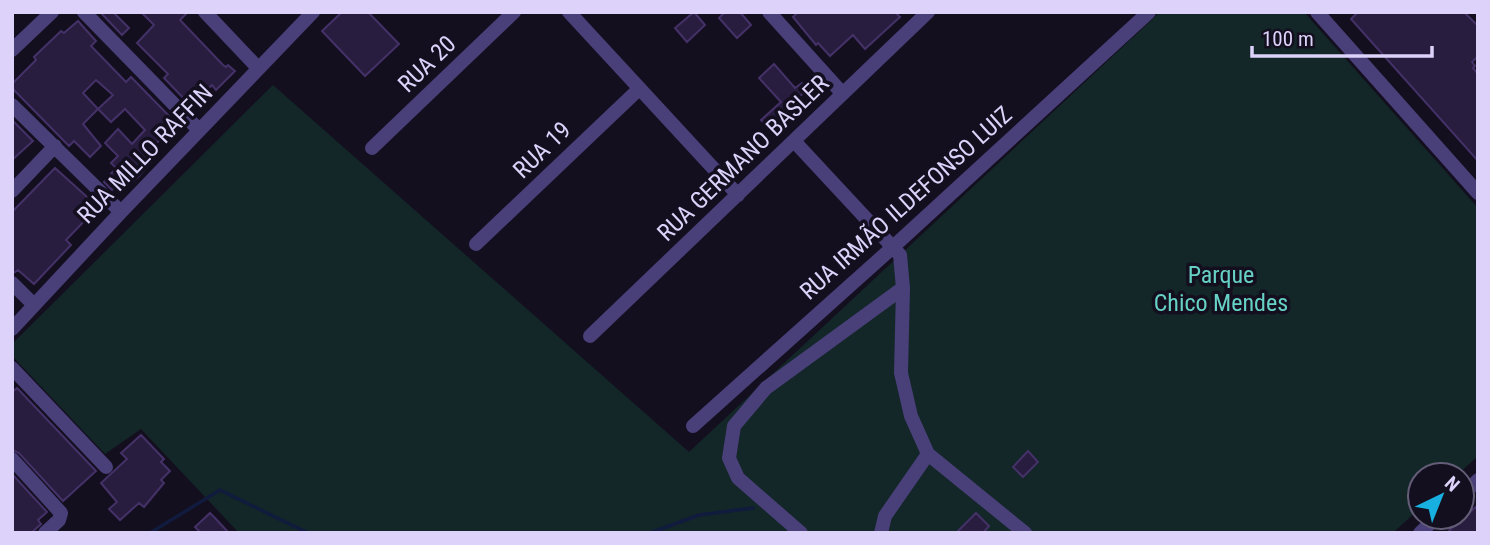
<svg xmlns="http://www.w3.org/2000/svg" width="1490" height="545" viewBox="0 0 1490 545" font-family="'Roboto Condensed',sans-serif">
	<style>
		.green { fill: #132628 }
		.lines { fill: none; stroke-linecap: round; stroke-linejoin: round }
		.stream { stroke: #101b3d; stroke-width: 3.5 }
		.building { fill: #281d3e; stroke: #443168; stroke-width: 2; fill-rule: evenodd }
		.minor { stroke: #493f79; stroke-width: 14 }
		.labels { text-anchor: middle; stroke-width: 7; stroke-linejoin: round; paint-order: stroke }
		.street-label { font-size: 24px; fill: #dcd2fa; stroke: #140f1f }
		.park-label { font-size: 24px; fill: #66d2c6; stroke: #140f1f }
	</style>
	<rect width="100%" height="100%" fill="#140f1f"/>
	<!-- green -->
	<path class="green" d="M 1160,12 L 1304,12 L 1478,208 L 1478,456 L 1457,475 L 1420,475 L 1420,508 L 1393,533 L 239,533 L 141,429 L 105,454 L 12,356 L 12,344 L 273,85 L 689,452 Z"/>
	<g class="lines">
		<!-- stream -->
		<path class="stream" d="M 150,533 L 220,490 L 308,533
			M 650,533 L 699,515 L 753,508"/>
	</g>
	<!-- building -->
	<path class="building" d="M 100,12 L 113,12 L 129,28 L 122,35 Z
		M 141,12 L 188,12 L 180,20 L 223,65 L 226,67 L 228,65 L 235,71 L 216,90 L 212,85 L 191,106 L 164,78 L 168,74 L 137,43 L 154,25 Z
		M 342,12 L 368,12 L 399,44 L 365,76 L 322,31 Z
		M 694,12 L 705,25 L 687,42 L 675,28 Z
		M 725,12 L 740,12 L 751,25 L 737,38 L 719,18 Z
		M 798,12 L 895,12 L 900,17 L 865,49 L 853,35 L 830,56 L 818,43 L 816,45 L 793,17 Z
		M 1358,12 L 1464,12 L 1478,26 L 1478,56 L 1472,62 L 1475,66 L 1473,68 L 1478,74 L 1478,161 L 1351,19 Z
		M 78,21 L 96,41 L 91,46 L 126,82 L 131,77 L 176,123 L 151,149 L 157,155 L 138,177 L 131,183 L 124,178 L 112,190 L 104,182 L 116,168 L 111,163 L 118,156 L 105,143 L 118,129 L 132,144 L 145,130 L 125,109 L 111,122 L 98,109 L 83,124 L 101,146 L 90,157 L 74,141 L 69,146 L 12,88 L 12,84 L 36,60 L 34,57 L 61,31 L 64,33 ZM 96,80 L 113,95 L 98,109 L 83,93 Z
		M 774,64 L 795,88 L 802,83 L 808,89 L 799,97 L 806,105 L 773,133 L 761,120 L 781,102 L 759,78 Z
		M 12,120 L 33,141 L 12,160 Z
		M 55,168 L 96,205 L 93,208 L 95,210 L 66,240 L 71,245 L 34,284 L 18,270 L 12,274 L 12,212 Z
		M 17,388 L 96,471 L 63,501 L 19,453 L 12,450 L 12,392 Z
		M 141,435 L 164,459 L 161,462 L 170,471 L 161,480 L 164,483 L 144,507 L 139,503 L 120,520 L 109,509 L 117,502 L 101,483 L 127,459 L 121,453 Z
		M 1028,451 L 1038,462 L 1023,477 L 1013,467 Z
		M 12,474 L 47,512 L 38,520 L 41,524 L 31,533 L 12,533 Z
		M 1478,505 L 1478,533 L 1447,533 L 1452,528 Z
		M 210,513 L 215,518 L 229,533 L 201,533 L 195,527 Z
		M 976,513 L 989,526 L 983,533 L 956,533 Z"/>
	<g class="lines">
		<!-- minor -->
		<path class="minor" d="M 84,12 L 199,130
			M 205,12 L 258,68
			M 569,12 L 738,195
			M 769,12 L 842,93
			M 1317,12 L 1478,193
			M 12,50 L 52,12
			M 12,105 L 121,212
			M 794,141 L 900,255 L 903,288 L 901,373 L 911,416 L 928,454 L 1025,533
			M 372,148 L 514,12
			M 12,191 L 55,146
			M 476,244 L 639,89
			M 12,283 L 34,305
			M 12,329 L 121,212 L 313,12
			M 590,336 L 928,12
			M 12,368 L 106,467
			M 693,426 L 893,247 L 1149,12
			M 12,459 L 61,513 L 59,520 L 45,533
			M 1462,495 L 1478,480
			M 801,533 L 738,478 L 729,458 L 734,426 L 766,388 L 903,288
			M 881,533 L 885,516 L 928,454
			M 1420,533 L 1437,517"/>
	</g>
	<g class="labels">
		<!-- street labels -->
		<g class="street-label">
			<text transform="translate(427 64) rotate(-44)" y="8">RUA 20</text>
			<text transform="translate(542 150) rotate(-44)" y="8">RUA 19</text>
			<text transform="translate(145 154) rotate(-46)" y="8">RUA MILLO RAFFIN</text>
			<text transform="translate(743 158) rotate(-44)" y="8">RUA GERMANO BASLER</text>
			<text transform="translate(906 203) rotate(-42)" y="8">RUA IRMÃO ILDEFONSO LUIZ</text>
		</g>
		<!-- park labels -->
		<g class="park-label">
			<text x="1221" y="283">Parque<tspan x="1221" dy="28">Chico Mendes</tspan></text>
		</g>
	</g>
	<!-- border -->
	<rect width="1490" height="545" fill="none" stroke="#dcd2fa" stroke-width="28"/>
	<!-- north arrow -->
	<g transform="translate(1441 496) rotate(43)"><circle r="33" fill="#140f1f" stroke="#645d77" stroke-width="2"/>
	<path d="M0-5L12 26L0 18L-12 26Z" fill="#18b0e0"/>
	<text y="-10" font-size="19" font-weight="bold" text-anchor="middle" fill="#dcd2fa">N</text>
	</g>
	<!-- scale -->
	<path d="M1252 46v10h180v-10" fill="none" stroke="#dcd2fa" stroke-width="3.5"/>
	<text x="1262" y="46" font-size="21" fill="#dcd2fa" stroke="#140f1f" stroke-width="5" paint-order="stroke">100 m</text>
</svg>
